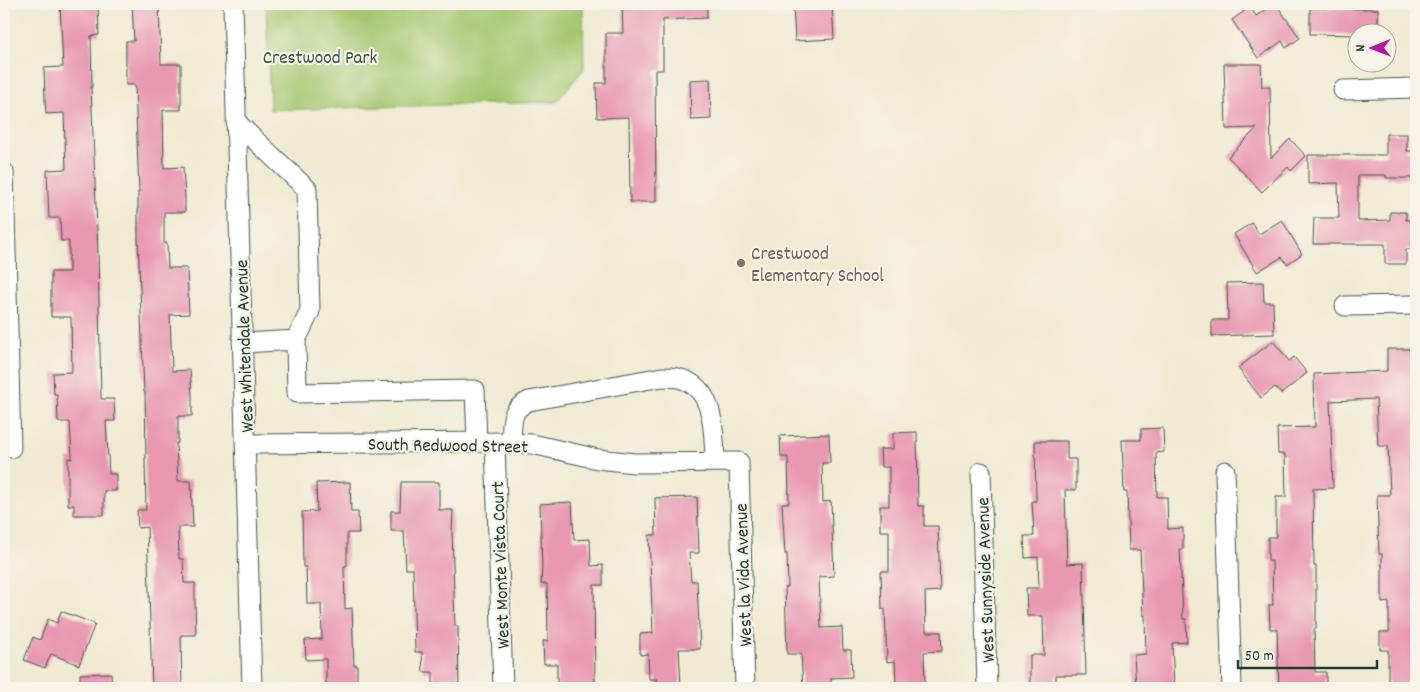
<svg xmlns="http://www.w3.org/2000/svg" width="1420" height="692" viewBox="0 0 1420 692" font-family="Dekko,sans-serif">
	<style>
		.green { fill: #a4c770; stroke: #628252 }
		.building { fill: #e998b2 }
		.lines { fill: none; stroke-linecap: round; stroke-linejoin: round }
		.minor-casing { stroke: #3e574c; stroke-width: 21 }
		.minor { stroke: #fff; stroke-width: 19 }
		.education-dot { fill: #8d6e63; stroke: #f7f3e8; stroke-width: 2 }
		.labels { text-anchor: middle; stroke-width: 4.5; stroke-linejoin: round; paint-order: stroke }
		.park-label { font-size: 19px; fill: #3a5940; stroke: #f7f3e8 }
		.education-label { font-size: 19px; fill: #785e54; stroke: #f7f3e8; text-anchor: start }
		.street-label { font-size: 19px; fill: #1f3d34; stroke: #f7f3e8 }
	</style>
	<rect width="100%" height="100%" fill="#f7f3e8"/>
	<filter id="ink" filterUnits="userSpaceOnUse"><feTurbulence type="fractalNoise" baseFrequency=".02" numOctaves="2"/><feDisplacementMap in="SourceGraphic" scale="10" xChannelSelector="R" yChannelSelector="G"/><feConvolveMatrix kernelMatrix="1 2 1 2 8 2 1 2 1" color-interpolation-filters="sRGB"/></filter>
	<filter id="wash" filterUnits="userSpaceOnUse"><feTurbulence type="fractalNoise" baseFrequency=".0096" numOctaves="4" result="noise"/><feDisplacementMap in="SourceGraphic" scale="20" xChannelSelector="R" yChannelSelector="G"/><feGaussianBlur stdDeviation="1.12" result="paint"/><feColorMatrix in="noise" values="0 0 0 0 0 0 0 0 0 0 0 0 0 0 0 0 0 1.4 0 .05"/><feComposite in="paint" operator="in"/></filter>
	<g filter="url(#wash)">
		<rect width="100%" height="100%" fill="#f0ead2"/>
		<!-- green -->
		<path class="green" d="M 266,4 L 583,4 L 584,69 L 556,102 L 270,110 Z"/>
		<g id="blocks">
			<!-- building -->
			<path class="building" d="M 60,4 L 98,4 L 99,35 L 91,36 L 92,87 L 91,87 L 98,253 L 101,399 L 114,399 L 115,421 L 106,421 L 109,474 L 116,474 L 116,491 L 104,491 L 104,515 L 74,515 L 74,505 L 68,505 L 68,458 L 72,459 L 70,422 L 58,422 L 57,394 L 54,394 L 53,373 L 72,372 L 71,317 L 51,317 L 51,272 L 69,272 L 69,241 L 61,241 L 60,218 L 49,218 L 48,196 L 47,170 L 66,169 L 64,113 L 46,114 L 45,100 L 44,68 L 63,67 Z
				M 132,4 L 159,4 L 161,64 L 181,64 L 181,110 L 163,110 L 164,168 L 183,167 L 185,197 L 185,212 L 164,212 L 164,243 L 167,243 L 168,268 L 187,268 L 189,314 L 170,315 L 172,371 L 190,370 L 192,396 L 192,416 L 178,416 L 178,443 L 176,443 L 178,481 L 191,481 L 193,527 L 178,527 L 179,559 L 183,559 L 184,583 L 195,583 L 195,603 L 196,635 L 181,635 L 182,688 L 152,688 L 147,527 L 138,528 L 137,510 L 146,510 L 145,458 L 146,458 L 145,392 L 144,392 L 138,238 L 138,192 L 139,192 L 135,85 L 126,85 L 126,41 L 134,41 Z
				M 622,4 L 707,4 L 707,18 L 663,20 L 663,70 L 655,70 L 656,202 L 630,202 L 629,117 L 597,118 L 596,83 L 606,83 L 606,33 L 623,33 Z
				M 793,4 L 832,4 L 834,39 L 795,41 Z
				M 1273,4 L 1276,4 L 1300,38 L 1286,48 L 1282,41 L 1258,58 L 1232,20 L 1250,7 L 1256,16 Z
				M 1310,8 L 1378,9 L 1378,32 L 1358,32 L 1358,35 L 1310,34 Z
				M 1224,64 L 1261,64 L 1262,87 L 1270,87 L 1271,158 L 1290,139 L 1306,156 L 1291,171 L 1288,167 L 1262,192 L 1228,157 L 1257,128 L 1226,129 Z
				M 710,79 L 711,119 L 691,120 L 690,80 Z
				M 1386,134 L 1407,134 L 1407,151 L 1416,151 L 1416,178 L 1386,178 L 1386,175 L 1358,175 L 1358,221 L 1390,220 L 1390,212 L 1406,212 L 1406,220 L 1416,220 L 1416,249 L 1406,249 L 1406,264 L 1385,264 L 1385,244 L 1313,244 L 1314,218 L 1339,218 L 1338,183 L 1308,184 L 1308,155 L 1386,155 Z
				M 1282,220 L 1302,254 L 1287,264 L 1282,257 L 1257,272 L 1234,234 L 1252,223 L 1259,234 Z
				M 1263,282 L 1264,302 L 1273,302 L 1274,334 L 1212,336 L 1212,320 L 1228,320 L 1227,283 Z
				M 1273,341 L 1289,361 L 1294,357 L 1307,373 L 1281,394 L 1275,387 L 1261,398 L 1238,368 Z
				M 1387,349 L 1416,349 L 1416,688 L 1388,688 L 1388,650 L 1380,650 L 1380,632 L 1389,632 L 1389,602 L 1382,603 L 1382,554 L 1379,554 L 1377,495 L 1390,495 L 1388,446 L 1378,446 L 1376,399 L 1330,401 L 1333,488 L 1313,489 L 1314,566 L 1316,566 L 1316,629 L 1314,629 L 1315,672 L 1326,672 L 1326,688 L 1279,688 L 1277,629 L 1270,629 L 1269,605 L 1273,605 L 1272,561 L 1268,561 L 1268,537 L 1276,537 L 1276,497 L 1286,497 L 1285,454 L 1278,454 L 1277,428 L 1315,427 L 1314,374 L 1387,371 Z
				M 1163,428 L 1164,452 L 1156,453 L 1157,497 L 1167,497 L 1168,529 L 1183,528 L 1183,549 L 1180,549 L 1183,619 L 1186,619 L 1187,642 L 1172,643 L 1174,688 L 1136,688 L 1134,655 L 1146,654 L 1145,615 L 1143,615 L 1140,550 L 1129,550 L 1127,492 L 1124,492 L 1122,440 L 1141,440 L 1141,429 Z
				M 917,432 L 918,506 L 924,506 L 924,526 L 938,526 L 940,591 L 925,592 L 926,632 L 941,632 L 942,651 L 924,652 L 925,684 L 896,685 L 895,661 L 887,662 L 885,609 L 882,609 L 881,571 L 889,571 L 889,531 L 880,531 L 880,506 L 889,506 L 889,467 L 881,467 L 880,449 L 893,449 L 893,433 Z
				M 829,434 L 830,463 L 822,463 L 823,502 L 831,501 L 834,576 L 819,577 L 821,628 L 842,627 L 843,650 L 851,650 L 852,677 L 831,678 L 831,688 L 803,688 L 801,654 L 787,654 L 785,587 L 788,587 L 787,554 L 785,554 L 782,503 L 789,503 L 788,457 L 781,457 L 780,436 Z
				M 1035,441 L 1067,441 L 1067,459 L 1076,459 L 1076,490 L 1065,490 L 1067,564 L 1083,563 L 1086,675 L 1056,675 L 1056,688 L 1030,688 L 1030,655 L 1044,655 L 1043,616 L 1027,616 L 1026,588 L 1039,588 L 1038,557 L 1025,558 L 1024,536 L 1034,536 L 1032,501 L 1036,501 Z
				M 350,482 L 351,512 L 358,512 L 359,533 L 347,533 L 347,566 L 344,566 L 345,609 L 352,608 L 354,665 L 357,665 L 357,688 L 326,688 L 326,659 L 306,660 L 305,640 L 322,639 L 321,604 L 307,604 L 306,567 L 303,567 L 302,512 L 317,511 L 316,483 Z
				M 401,482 L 439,482 L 439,510 L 453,510 L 452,531 L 455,626 L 458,626 L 459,688 L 433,688 L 433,672 L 423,672 L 422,652 L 415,652 L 413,569 L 406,569 L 404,531 L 391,531 L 391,511 L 400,511 Z
				M 697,497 L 699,553 L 689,553 L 691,581 L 697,581 L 700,649 L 679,649 L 681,688 L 657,688 L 657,679 L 649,679 L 648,654 L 640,655 L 640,634 L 653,633 L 649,535 L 656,535 L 655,498 Z
				M 572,502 L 574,540 L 590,539 L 591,566 L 603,565 L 603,585 L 594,585 L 595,688 L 557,688 L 557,664 L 544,664 L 543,641 L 548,641 L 547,584 L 541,584 L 542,567 L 540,504 Z
				M 61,611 L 95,624 L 79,665 L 51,654 L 45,668 L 24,660 L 33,637 L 40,640 L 48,619 L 57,623 Z
				M 111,673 L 112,688 L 80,688 L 80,674 Z"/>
		</g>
	</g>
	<g filter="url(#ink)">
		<use href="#blocks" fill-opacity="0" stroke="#3e574c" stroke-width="1"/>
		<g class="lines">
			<!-- minor casing -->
			<g class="minor-casing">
				<path id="minor" d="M 233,4 L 252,688
					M 1343,90 L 1416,88
					M 236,122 L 307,189 L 310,311 L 296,340 L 297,393 L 475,390 L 477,441
					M 4,172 L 11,448
					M 1345,306 L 1416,305
					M 242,343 L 296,340
					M 495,442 L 503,688
					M 511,443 C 513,422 508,411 529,401 L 662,377 C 667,377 673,377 678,378 C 715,386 714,432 715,462
					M 246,444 L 495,442 L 532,444 L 598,459 L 634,463 L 739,462 L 745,688
					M 1225,471 L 1232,688
					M 981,472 L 987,688"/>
			</g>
			<!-- minor -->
			<use href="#minor" class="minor"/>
		</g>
	</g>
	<!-- markers -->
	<circle class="education-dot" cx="741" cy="263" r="5"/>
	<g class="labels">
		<!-- park labels -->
		<g class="park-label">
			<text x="320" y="63">Crestwood Park</text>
		</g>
		<!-- education labels -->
		<g class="education-label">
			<text x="751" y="259">Crestwood<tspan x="751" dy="22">Elementary School</tspan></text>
		</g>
		<!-- street labels -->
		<g class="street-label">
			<text transform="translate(243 346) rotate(-92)" y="7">West Whitendale Avenue</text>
			<text transform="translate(448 444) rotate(1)" y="7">South Redwood Street</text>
			<text transform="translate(499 565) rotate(-92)" y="7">West Monte Vista Court</text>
			<text transform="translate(742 575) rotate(-92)" y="7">West la Vida Avenue</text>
			<text transform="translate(984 580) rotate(-92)" y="7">West Sunnyside Avenue</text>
		</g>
	</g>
	<!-- margin -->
	<rect width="1420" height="692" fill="none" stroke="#f7f3e8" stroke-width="20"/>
	<!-- north arrow -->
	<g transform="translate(1372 48) rotate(269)"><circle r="24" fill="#f7f3e8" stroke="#a1aaa0"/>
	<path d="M0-4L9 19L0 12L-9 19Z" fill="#b5179e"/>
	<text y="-8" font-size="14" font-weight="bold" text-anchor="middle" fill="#1f3d34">N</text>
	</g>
	<!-- scale -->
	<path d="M1238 660v8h139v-8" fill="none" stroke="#1f3d34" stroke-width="2.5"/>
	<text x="1245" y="660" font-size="15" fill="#1f3d34" stroke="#f7f3e8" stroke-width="4" paint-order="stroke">50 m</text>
</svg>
